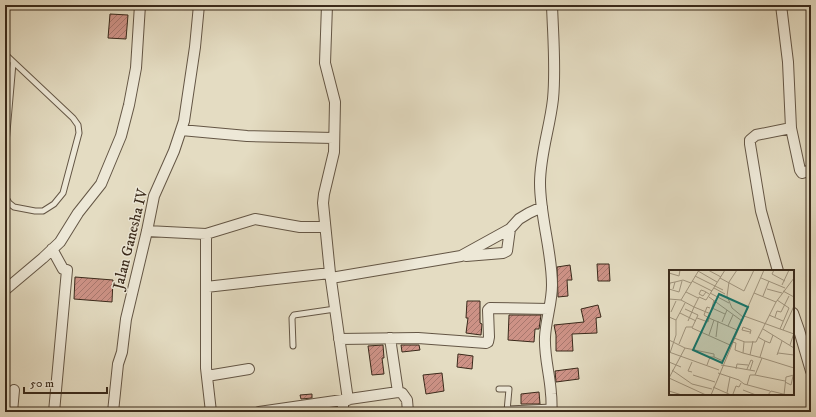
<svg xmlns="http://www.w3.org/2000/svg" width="816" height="417" viewBox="0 0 816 417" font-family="'IM FELL DW Pica',serif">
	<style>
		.building { fill: url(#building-hatch); stroke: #3a2a1b }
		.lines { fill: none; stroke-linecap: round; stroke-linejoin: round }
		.lane-casing { stroke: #645645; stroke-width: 7 }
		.street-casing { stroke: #645645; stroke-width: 12 }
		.lane { stroke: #ede8d7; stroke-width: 5 }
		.street { stroke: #ede8d7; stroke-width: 10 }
		.labels { text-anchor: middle; stroke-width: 3; stroke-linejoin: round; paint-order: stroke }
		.street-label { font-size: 15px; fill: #3a2a1b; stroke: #ede8d7 }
		.inset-road { fill: none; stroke: #a0957f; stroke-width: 1 }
		.view { fill: #0f766e; fill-opacity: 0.15; stroke: #0f766e; stroke-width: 2 }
		.inset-edge { fill: none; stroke: #3a2a1b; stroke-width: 2 }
	</style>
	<defs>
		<pattern id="building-hatch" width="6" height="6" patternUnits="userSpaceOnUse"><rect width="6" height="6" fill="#cd9286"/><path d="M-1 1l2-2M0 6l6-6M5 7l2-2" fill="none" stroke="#a7776d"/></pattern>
	</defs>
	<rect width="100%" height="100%" fill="#e4dcc2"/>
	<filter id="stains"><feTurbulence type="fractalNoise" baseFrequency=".005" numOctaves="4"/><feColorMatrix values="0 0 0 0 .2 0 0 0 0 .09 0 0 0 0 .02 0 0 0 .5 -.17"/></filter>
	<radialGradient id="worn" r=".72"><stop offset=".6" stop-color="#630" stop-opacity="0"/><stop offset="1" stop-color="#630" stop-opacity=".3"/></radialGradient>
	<!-- building -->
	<path class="building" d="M 110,14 L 128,15 L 126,39 L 108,38 Z
		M 597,264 L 609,264 L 610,281 L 598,281 Z
		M 570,265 L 572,280 L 567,280 L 568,296 L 558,297 L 557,267 Z
		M 75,277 L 113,280 L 112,302 L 74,299 Z
		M 467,301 L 480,301 L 480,323 L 482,324 L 481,335 L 466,333 L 468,318 L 466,318 Z
		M 598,305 L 601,317 L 596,318 L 597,333 L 572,334 L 573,351 L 556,351 L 556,335 L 554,325 L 584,322 L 581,309 Z
		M 509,315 L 541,315 L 539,329 L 535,329 L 534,342 L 508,340 Z
		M 383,345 L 384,358 L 382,358 L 384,374 L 372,375 L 368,346 Z
		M 401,345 L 419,345 L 420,350 L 402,352 Z
		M 458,354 L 473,356 L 472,369 L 457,367 Z
		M 578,368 L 579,379 L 556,382 L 555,371 Z
		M 442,373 L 444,391 L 426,394 L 423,375 Z
		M 539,392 L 540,404 L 521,404 L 521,394 Z
		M 312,394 L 312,398 L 301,399 L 300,395 Z"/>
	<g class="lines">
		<!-- lane casing -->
		<g class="lane-casing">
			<path id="lane" d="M 5,54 L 73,118 L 78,125 L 79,133 L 63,193 L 54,204 L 43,211 L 35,211 L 14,207 L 9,203 L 5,196
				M 5,155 L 13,63
				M 293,346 L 292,318 L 294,315 L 335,309
				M 499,389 L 509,389 L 507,411
				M 508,409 L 552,407"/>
		</g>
		<!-- street casing -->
		<g class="street-casing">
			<path id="street" d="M 327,5 L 325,63 L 335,102 L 334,152 L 324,194 L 323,203 L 330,273 L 348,400
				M 552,5 C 553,36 556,68 553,99 C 550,127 540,155 540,183 C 540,217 552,251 552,285 C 552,303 546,319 545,337 C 544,356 550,375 551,394 C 552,400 551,406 552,412
				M 791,128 L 800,170 L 802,173 L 811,170
				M 181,130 L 247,136 L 334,138
				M 147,231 L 206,234 L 255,219 L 300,227 L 325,227
				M 206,234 L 206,368 L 211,412
				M 52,249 L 63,269 L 67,270 L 54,412
				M 466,256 L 503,253 L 507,251 L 510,229
				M 778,271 L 761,211 L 750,144 L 750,140 L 756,135 L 791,128 L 788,62 L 781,5
				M 331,278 L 461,256 L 510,229 L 519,219 L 529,213 L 542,207
				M 206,287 L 330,273
				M 5,290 L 43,258 L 60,242 L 78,213 L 101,184 L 121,136 L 129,105 L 136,68 L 140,5
				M 793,313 L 799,330 L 811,371
				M 390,338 L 398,392
				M 339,339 L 418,338 L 486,343 L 488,342 L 489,337 L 488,310 L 490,308 L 549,309
				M 207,376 L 249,369
				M 343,401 L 343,412
				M 12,412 L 14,390
				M 113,412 L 118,364 L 122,352 L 126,319 L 147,231 L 154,196 L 174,151 L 184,121 L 195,47 L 199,5
				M 259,412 L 398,392 L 402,393 L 407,400 L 408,412"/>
		</g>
		<!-- lane -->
		<use href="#lane" class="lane"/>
		<!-- street -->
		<use href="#street" class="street"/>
	</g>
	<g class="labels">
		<!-- street labels -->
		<g class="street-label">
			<text transform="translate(130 239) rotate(-76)" y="5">Jalan Ganesha IV</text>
		</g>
	</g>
	<!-- overview -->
	<g transform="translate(669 270)">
		<rect width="125" height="125" fill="#e4dcc2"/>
		<path class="inset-road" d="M 39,0 L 52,7M 68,0 L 60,12 L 58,26 L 63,38 L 74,47M 95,0 L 75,46 L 125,64M 105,0 L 103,4 L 116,11M 29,1 L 48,12M 0,3 L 10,6 L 11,0M 26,6 L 54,20M 51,8 L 75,21 L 85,0M 92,8 L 116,18M 23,11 L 43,21M 6,12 L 1,13 L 0,19 L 10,22 L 13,11M 113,15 L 120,0M 45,18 L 56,24M 4,19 L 6,12 L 14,10 L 22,13M 98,19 L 113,23M 114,21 L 125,27M 17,22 L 29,28M 37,22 L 34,26 L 30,24 L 32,20 L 35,21 L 37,22 L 40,24M 41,23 L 60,33M 85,23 L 107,32M 94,26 L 100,11M 39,27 L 56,0M 40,27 L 73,51M 0,29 L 12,30 L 25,37 L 30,27 L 37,30 L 39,27M 12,30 L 30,0M 108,30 L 120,38 L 111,59M 43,38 L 56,44M 16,39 L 29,45 L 23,58 L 61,75M 2,42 L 7,31M 11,43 L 27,51M 100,45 L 114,51M 0,47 L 7,50 L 16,33M 106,47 L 108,41 L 112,42 L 120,26M 28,48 L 39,52 L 45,30M 40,48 L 68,60M 40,48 L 35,45 L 38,37 L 41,38M 19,51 L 25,37 L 42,44M 53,52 L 58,40M 59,56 L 64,45M 94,59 L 125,78M 114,60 L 125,36M 81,64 L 82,60 L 74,57 L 73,60 L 81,62M 40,65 L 45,50M 47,67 L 49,51M 89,67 L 96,71 L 91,87M 65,68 L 76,72 L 87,72 L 107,32 L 125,8M 0,70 L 16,78 L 0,108M 96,71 L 101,73 L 104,65M 63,72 L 67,73 L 66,80 L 74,83M 75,72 L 74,83 L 93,88M 10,74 L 17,57 L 23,57M 121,75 L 125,63M 16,78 L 45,84 L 45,87 L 54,91M 0,82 L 50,100M 1,83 L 7,65 L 7,50M 109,83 L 125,85M 81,85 L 84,71M 108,85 L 113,71M 0,92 L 12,97M 23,92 L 19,101 L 23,102M 38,95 L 41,87 L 45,87M 52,95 L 86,101M 67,99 L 68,94 L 79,95M 78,99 L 82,90 L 84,91 L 81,100M 3,100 L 23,114 L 43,119M 49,103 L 70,110 L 75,114 L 101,121M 24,105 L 46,112M 0,108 L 37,125M 116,111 L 86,105 L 93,88 L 125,98M 116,112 L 122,115 L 124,106M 78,115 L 81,105 L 86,105M 44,117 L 62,125M 74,120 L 87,125M 0,121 L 13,125M 58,123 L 61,107M 64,124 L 67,116 L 70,117 L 72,113M 42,125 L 75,46M 99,125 L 102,121 L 118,125M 115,125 L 117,107 L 125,105"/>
		<path class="view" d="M 50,24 L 79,37 L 53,93 L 24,80 Z"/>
		<rect width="125" height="125" class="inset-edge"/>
	</g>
	<!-- margin -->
	<rect width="816" height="417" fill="none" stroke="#e4dcc2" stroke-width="20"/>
	<rect x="6" y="6" width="804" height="405" fill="none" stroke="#3a2a1b" stroke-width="2"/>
	<rect x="10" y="10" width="796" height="397" fill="none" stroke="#3a2a1b"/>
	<!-- scale -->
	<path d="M24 387v6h83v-6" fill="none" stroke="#3a2a1b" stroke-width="2"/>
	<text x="30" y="387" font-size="12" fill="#3a2a1b" stroke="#ede8d7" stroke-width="3" paint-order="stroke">50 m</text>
	<rect width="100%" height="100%" filter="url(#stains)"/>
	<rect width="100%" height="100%" fill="url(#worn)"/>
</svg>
